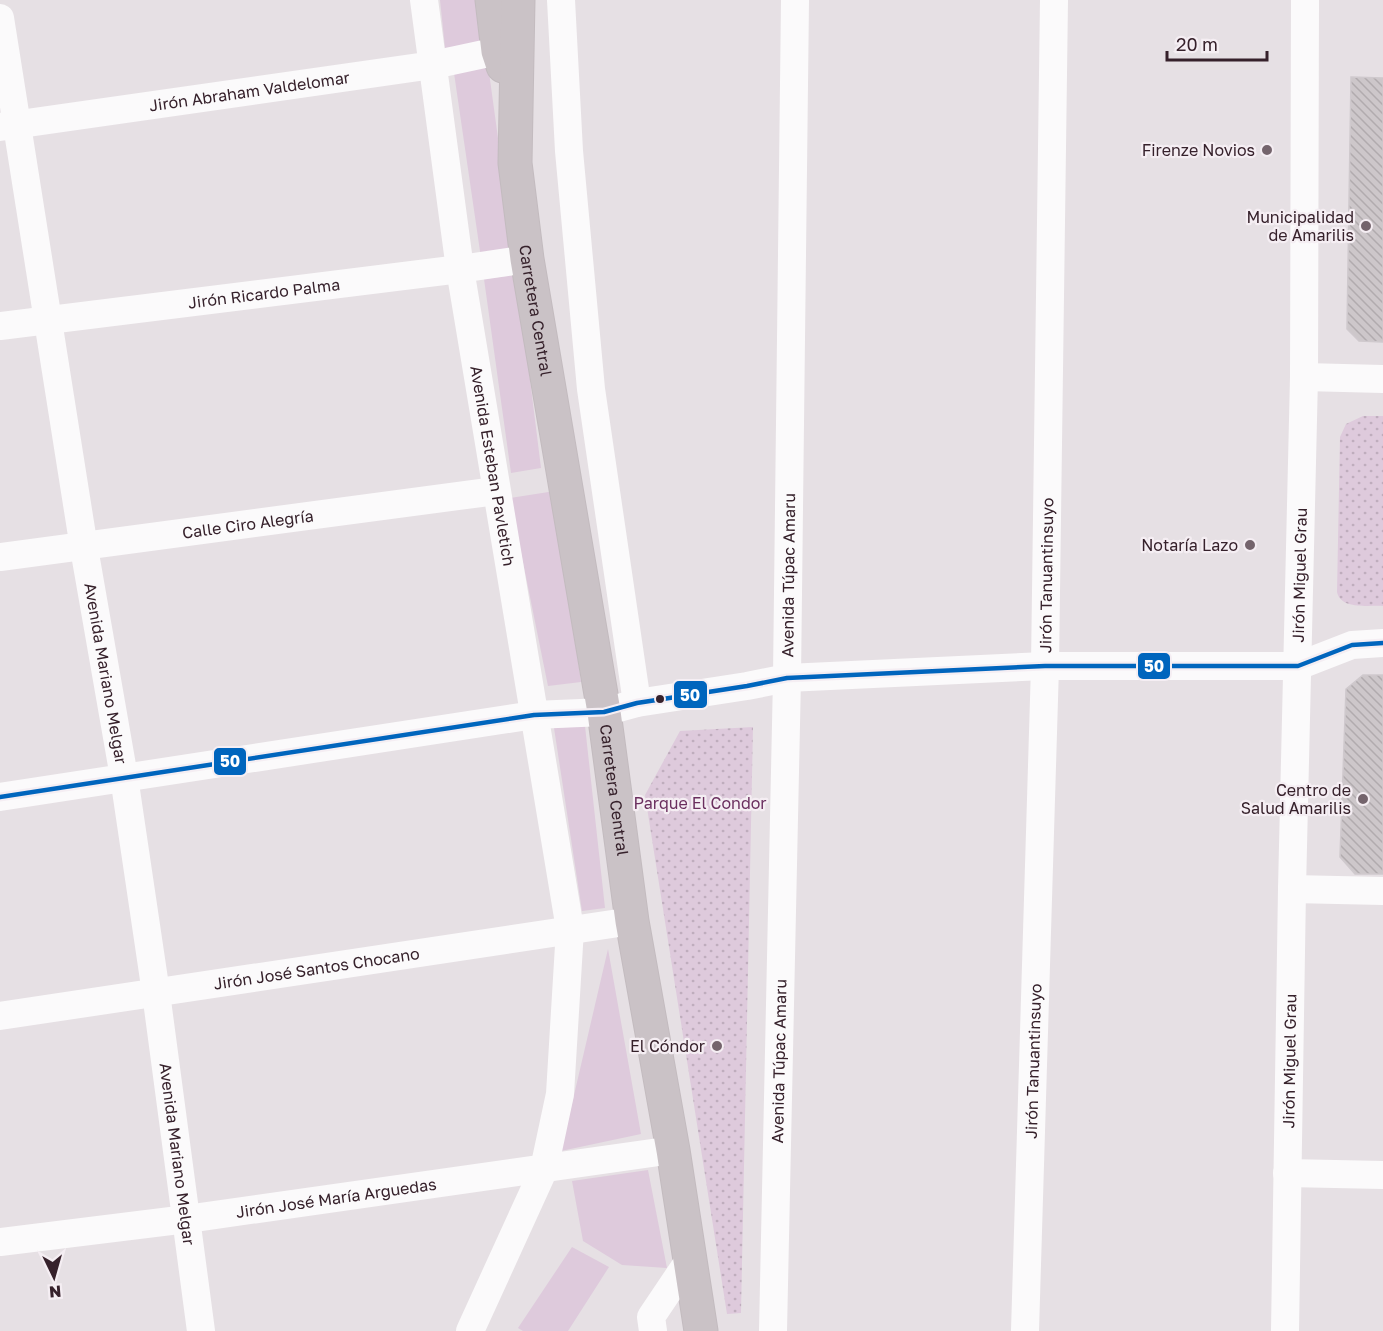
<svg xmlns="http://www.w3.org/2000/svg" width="1383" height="1331" viewBox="0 0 1383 1331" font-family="'Golos Text',sans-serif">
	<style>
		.green { fill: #decadc }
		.park { fill: url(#park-dots) }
		.building { fill: url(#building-back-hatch); stroke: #cfc9cd; stroke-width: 1.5 }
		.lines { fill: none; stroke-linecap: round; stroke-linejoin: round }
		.trunk-casing { stroke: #c3bbbf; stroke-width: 35 }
		.minor { stroke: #fbfafb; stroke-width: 28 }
		.trunk { stroke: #cac2c6; stroke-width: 33 }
		.bus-1-casing { stroke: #f5eef3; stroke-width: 9 }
		.bus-1 { stroke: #0065bd; stroke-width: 4.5 }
		.poi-dot { fill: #74646c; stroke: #f5eef3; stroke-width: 2 }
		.bus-dot { fill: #36212b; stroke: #f5eef3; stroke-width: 2 }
		.labels { text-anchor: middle; stroke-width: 4.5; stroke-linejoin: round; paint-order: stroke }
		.street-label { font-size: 16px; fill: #36212b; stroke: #f5eef3 }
		.poi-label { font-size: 16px; fill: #36212b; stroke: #f5eef3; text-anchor: end }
		.park-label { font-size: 16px; fill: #6a2e5e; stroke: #f5eef3 }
		.line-badge { stroke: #f5eef3; stroke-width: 2 }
		.badge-label { font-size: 16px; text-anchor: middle; font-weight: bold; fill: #fff }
	</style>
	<defs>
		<pattern id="park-dots" width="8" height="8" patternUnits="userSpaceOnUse" patternTransform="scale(1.5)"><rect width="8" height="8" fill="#decadc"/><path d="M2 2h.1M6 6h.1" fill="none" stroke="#bfadbd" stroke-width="1.8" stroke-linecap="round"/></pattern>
		<pattern id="building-back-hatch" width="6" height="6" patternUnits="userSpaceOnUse" patternTransform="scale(1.5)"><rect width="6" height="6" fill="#cdc7ca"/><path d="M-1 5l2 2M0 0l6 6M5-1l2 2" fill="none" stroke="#b1abae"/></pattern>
	</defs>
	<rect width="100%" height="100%" fill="#e6e0e4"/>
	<!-- green -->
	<path class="green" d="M 440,0 L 476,0 L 483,43 L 445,48 Z
		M 488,65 L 514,255 L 481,258 L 454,73 Z
		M 517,275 L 541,468 L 511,473 L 484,279 Z
		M 555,491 L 581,682 L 548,686 L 510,498 Z
		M 585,726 L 605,908 L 582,911 L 554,728 Z
		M 608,949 L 641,1134 L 561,1151 Z
		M 648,1170 L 667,1268 L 622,1265 L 583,1241 L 572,1181 Z
		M 572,1247 L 609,1267 L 568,1331 L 523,1331 L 518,1328 Z"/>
	<!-- park -->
	<path class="park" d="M 1363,416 L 1383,416 L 1383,606 C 1368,605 1341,610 1337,592 L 1340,437 L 1346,424 Z
		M 753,727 L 741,1313 L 727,1314 L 645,795 L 680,731 Z"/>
	<!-- building -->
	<path class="building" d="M 1351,77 L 1383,78 L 1383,342 L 1359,341 L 1347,329 Z
		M 1363,675 L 1383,675 L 1383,874 L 1355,874 L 1340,857 L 1346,689 Z"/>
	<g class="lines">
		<!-- trunk casing -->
		<g class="trunk-casing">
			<g id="trunk">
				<path d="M 492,0 L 498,51 L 503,66"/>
				<path id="s11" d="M 518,0 L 515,163 L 527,259 L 604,712 L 632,921 L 673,1150 L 701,1331"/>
			</g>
		</g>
		<!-- minor -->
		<g class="minor">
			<path id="s1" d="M 424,0 L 460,269 L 570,929 L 560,1094 L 544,1169 L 470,1331"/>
			<path d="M 561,0 L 569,151 L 591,389 L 637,703"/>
			<path id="s2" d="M 0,18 L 84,548 L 124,777 L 156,993 L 201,1331"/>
			<path id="s3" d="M 0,127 L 433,65 L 498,51"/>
			<path id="s4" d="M 0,326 L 460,269 L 527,259"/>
			<path d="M 1304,377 L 1383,379"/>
			<path id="s5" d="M 0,557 L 496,491"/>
			<path d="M 0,797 L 534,715 L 604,712 L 637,703 L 747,686 L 787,678 L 1045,666 L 1298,666 L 1352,645 L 1383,643"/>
			<path d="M 1292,889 L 1383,891"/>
			<path id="s6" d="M 0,1016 L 632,921"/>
			<path d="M 1287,1173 L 1383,1175"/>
			<path id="s7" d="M 0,1242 L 187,1219 L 673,1150"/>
			<path d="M 653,1331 L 651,1317 L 690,1259"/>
			<path id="s8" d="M 773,1331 L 787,678 L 795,0"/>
			<path id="s9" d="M 1025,1331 L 1045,666 L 1054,0"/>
			<path id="s10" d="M 1285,1331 L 1292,889 L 1304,377 L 1305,0"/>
		</g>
		<!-- trunk -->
		<use href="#trunk" class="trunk"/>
		<!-- bus-1 casing -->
		<g class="bus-1-casing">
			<path id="bus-1" d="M 0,797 L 534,715 L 604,712 L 637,703 L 747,686 L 787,678 L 1045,666 L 1298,666 L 1352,645 L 1383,643"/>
		</g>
		<!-- bus-1 -->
		<use href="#bus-1" class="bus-1"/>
	</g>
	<!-- markers -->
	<g class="poi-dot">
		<circle cx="1267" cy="150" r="6"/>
		<circle cx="1366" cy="226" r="6"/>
		<circle cx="1250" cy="545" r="6"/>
		<circle cx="1363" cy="799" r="6"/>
		<circle cx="717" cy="1046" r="6"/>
	</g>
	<circle class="bus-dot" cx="660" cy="699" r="5"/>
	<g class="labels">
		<!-- street labels -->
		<g class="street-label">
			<text dy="6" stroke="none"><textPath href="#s3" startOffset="252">Jirón Abraham Valdelomar</textPath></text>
			<text dy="6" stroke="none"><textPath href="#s4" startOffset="266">Jirón Ricardo Palma</textPath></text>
			<text dy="6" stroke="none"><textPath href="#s11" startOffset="312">Carretera Central</textPath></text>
			<text dy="6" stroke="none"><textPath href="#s1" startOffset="471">Avenida Esteban Pavletich</textPath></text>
			<text dy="6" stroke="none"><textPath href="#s5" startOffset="250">Calle Ciro Alegría</textPath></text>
			<text dy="6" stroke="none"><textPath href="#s8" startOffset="756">Avenida Túpac Amaru</textPath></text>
			<text dy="6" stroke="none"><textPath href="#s9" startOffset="756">Jirón Tanuantinsuyo</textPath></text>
			<text dy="6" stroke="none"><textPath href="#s10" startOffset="756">Jirón Miguel Grau</textPath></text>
			<text dy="6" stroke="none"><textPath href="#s2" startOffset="664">Avenida Mariano Melgar</textPath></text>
			<text dy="6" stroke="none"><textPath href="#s11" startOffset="798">Carretera Central</textPath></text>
			<text dy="6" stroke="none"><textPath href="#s6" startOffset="320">Jirón José Santos Chocano</textPath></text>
			<text dy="6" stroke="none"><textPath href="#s8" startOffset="270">Avenida Túpac Amaru</textPath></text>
			<text dy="6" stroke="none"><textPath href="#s9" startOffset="270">Jirón Tanuantinsuyo</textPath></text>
			<text dy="6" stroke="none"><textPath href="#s10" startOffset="270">Jirón Miguel Grau</textPath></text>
			<text dy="6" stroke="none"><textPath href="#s2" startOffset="1150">Avenida Mariano Melgar</textPath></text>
			<text dy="6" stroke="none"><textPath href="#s7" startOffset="339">Jirón José María Arguedas</textPath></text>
		</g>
		<!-- poi labels -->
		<g class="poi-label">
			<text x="1255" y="156">Firenze Novios</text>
			<text x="1354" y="223">Municipalidad<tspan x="1354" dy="18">de Amarilis</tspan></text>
			<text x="1238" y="551">Notaría Lazo</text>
			<text x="1351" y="796">Centro de<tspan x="1351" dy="18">Salud Amarilis</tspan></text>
			<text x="705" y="1052">El Cóndor</text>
		</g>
		<!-- park labels -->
		<g class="park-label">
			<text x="700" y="809">Parque El Condor</text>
		</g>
	</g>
	<g class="line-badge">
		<rect x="1137" y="652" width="34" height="28" rx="6" fill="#0065bd"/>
		<rect x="673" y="680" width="35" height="29" rx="6" fill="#0065bd"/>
		<rect x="213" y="747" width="34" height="29" rx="6" fill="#0065bd"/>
	</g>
	<g class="badge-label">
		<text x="1154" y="672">50</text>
		<text x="690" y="701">50</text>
		<text x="230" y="767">50</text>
	</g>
	<!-- north arrow -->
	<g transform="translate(54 1277) rotate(175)" stroke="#f5eef3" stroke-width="4.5" paint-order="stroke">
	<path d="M0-4.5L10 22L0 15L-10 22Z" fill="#36212b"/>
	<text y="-9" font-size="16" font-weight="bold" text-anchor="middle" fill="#36212b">N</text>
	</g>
	<!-- scale -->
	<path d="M1167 51v9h100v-9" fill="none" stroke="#36212b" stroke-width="3"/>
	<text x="1176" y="51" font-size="18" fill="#36212b" stroke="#f5eef3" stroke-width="4.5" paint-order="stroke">20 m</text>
</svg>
